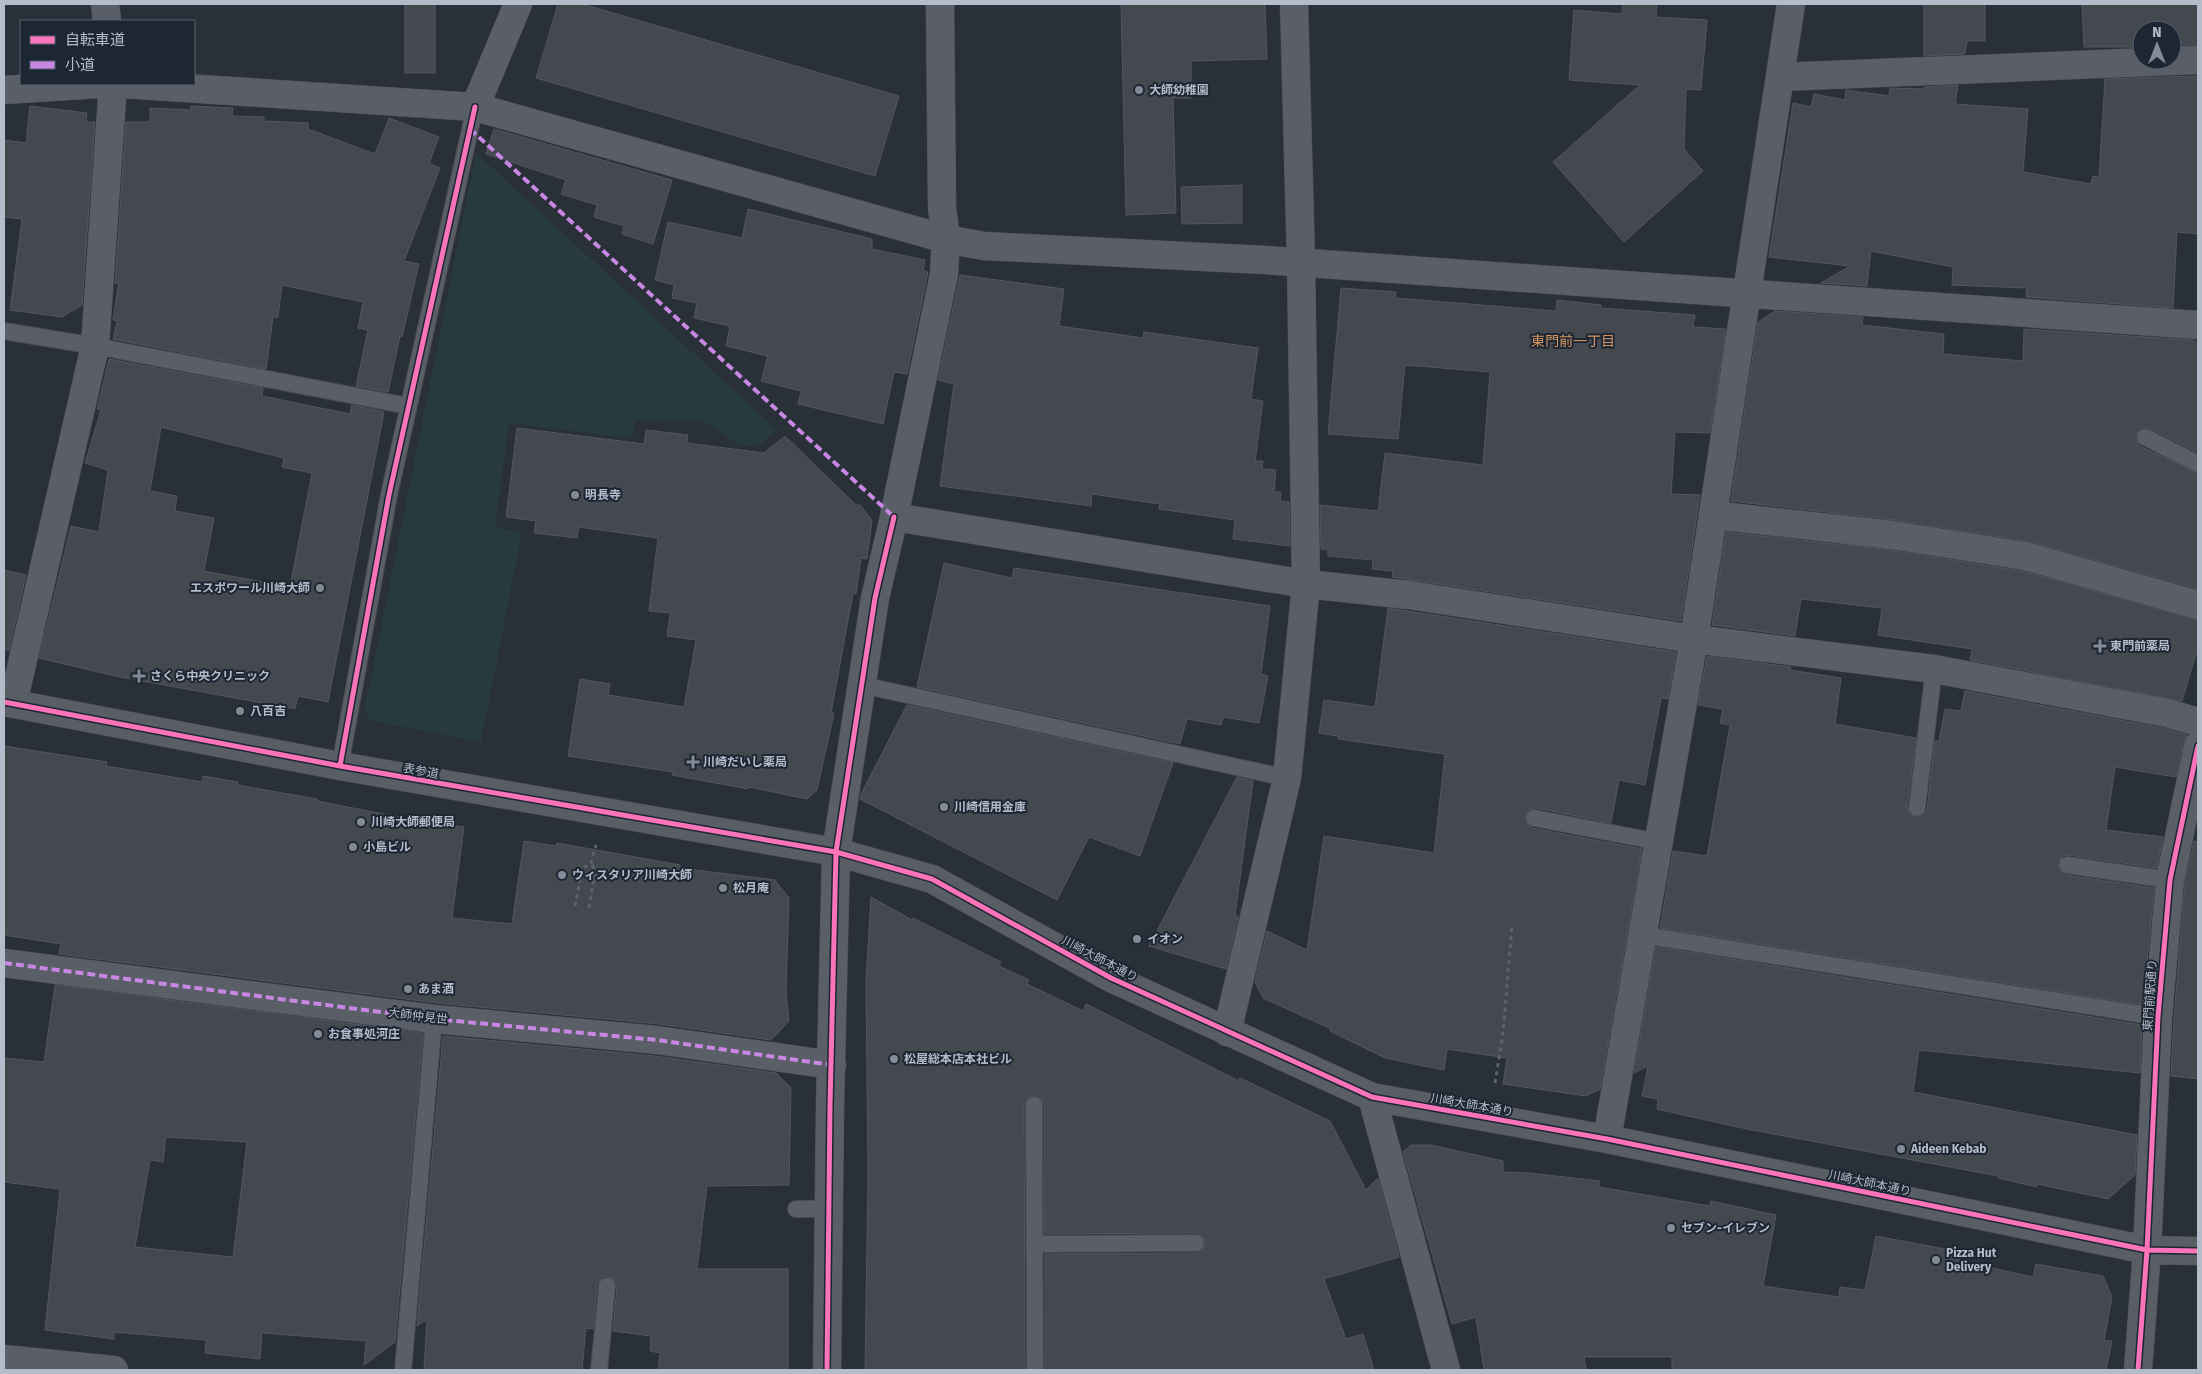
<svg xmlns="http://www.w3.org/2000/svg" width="2202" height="1374" viewBox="0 0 2202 1374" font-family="'Fira Sans','Noto Sans JP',sans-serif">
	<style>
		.green { fill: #273a3e }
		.building { fill: #444950; stroke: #52575f; fill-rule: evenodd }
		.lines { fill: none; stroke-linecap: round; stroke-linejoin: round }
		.lane-casing { stroke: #484c53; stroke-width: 18 }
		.street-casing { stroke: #484c53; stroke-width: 29 }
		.secondary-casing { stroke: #484c53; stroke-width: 29 }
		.path { stroke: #5d636a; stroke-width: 3; stroke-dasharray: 4 4; stroke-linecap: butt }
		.lane { stroke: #5a5e66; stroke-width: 16 }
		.street { stroke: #5a5e66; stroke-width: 28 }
		.secondary { stroke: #595d64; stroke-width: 28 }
		.quiet { stroke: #c787e3; stroke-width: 4; stroke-dasharray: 8 4; stroke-linecap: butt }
		.cycleway-casing { stroke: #1d2633; stroke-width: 8 }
		.cycleway { stroke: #fb73b8; stroke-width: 5 }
		.poi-dot { fill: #848b96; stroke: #1d2633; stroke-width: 2 }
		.labels { text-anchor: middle; stroke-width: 4; stroke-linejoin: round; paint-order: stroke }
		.poi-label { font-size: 12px; font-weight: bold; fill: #b4bcc9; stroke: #1d2633; text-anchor: start }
		.street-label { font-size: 12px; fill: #b4bcc9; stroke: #1d2633 }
		.neighbourhood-label { font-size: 14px; fill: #d59563; stroke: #1d2633 }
	</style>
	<rect width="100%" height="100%" fill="#2a3038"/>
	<!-- green -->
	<path class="green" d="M 476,153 L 777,430 L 757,447 L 740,445 L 702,420 L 636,420 L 631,438 L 509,423 L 495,526 L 522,533 L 481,742 L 372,721 L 364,712 Z"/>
	<!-- building -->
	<path class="building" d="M 405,4 L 435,4 L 435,73 L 405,73 Z
		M 558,4 L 582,4 L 899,96 L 875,176 L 536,78 Z
		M 1121,4 L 1265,4 L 1267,59 L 1191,61 L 1191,98 L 1173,98 L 1176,213 L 1126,215 Z
		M 1623,4 L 1657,4 L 1656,17 L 1707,20 L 1701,90 L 1686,89 L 1684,149 L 1703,171 L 1624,242 L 1553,162 L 1640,85 L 1569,80 L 1574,10 L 1622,14 Z
		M 1924,4 L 1985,4 L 1985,41 L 1967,41 L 1965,54 L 1924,56 Z
		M 2082,4 L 2198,4 L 2198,45 L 2172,45 L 2172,30 L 2142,30 L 2142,47 L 2084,47 Z
		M 2198,76 L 2198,234 L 2177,232 L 2173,308 L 2026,297 L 2027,288 L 1952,285 L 1953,267 L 1871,251 L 1867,286 L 1821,283 L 1850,266 L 1769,257 L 1793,103 L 1811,107 L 1814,94 L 1845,100 L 1846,90 L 1889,96 L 1890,88 L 1924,89 L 1924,87 L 1958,85 L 1955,104 L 2028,109 L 2023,172 L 2091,184 L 2093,176 L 2099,177 L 2105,79 Z
		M 30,106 L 87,113 L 86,122 L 95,122 L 82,305 L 62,317 L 10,310 L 22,219 L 4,217 L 4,140 L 26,143 Z
		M 191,106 L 233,108 L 232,116 L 264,117 L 264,121 L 308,123 L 308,129 L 375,154 L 389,118 L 439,137 L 429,163 L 440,168 L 404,261 L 419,264 L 402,337 L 400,336 L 388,392 L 356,386 L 368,330 L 358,328 L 363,302 L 282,285 L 278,317 L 273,317 L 266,369 L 113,339 L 117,321 L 113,320 L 119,281 L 115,284 L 126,122 L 150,122 L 150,108 L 191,110 Z
		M 494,129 L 672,180 L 653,244 L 622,234 L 624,226 L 594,217 L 597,205 L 561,194 L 566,180 L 486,154 Z
		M 1242,185 L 1242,223 L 1182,224 L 1181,187 Z
		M 748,209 L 872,239 L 872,249 L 925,260 L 923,270 L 928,272 L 907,374 L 894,372 L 883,424 L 798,404 L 801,391 L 761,381 L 768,356 L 726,346 L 730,326 L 694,318 L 697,303 L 672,298 L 674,285 L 655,280 L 668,222 L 742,238 Z
		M 960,275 L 1064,289 L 1059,326 L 1143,338 L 1144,332 L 1258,348 L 1251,399 L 1263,401 L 1255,461 L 1263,461 L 1262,469 L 1276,470 L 1274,492 L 1281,492 L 1280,501 L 1289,502 L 1290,546 L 1233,539 L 1235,520 L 1159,509 L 1160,504 L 1092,494 L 1091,506 L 940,486 L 954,384 L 938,380 Z
		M 1341,288 L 1396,292 L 1395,298 L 1556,311 L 1557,300 L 1601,305 L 1601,308 L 1695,315 L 1693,327 L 1726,329 L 1710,433 L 1675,432 L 1671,494 L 1700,495 L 1681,621 L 1392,577 L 1393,571 L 1372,569 L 1373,560 L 1328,556 L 1328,550 L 1321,549 L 1320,505 L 1378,511 L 1385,453 L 1483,465 L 1490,372 L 1405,365 L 1398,439 L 1328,434 Z
		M 1775,311 L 1863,317 L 1862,325 L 1944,334 L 1943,354 L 2023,361 L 2024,329 L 2192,340 L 2198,343 L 2198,453 L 2149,428 L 2140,428 L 2135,437 L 2140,446 L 2198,474 L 2198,589 L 2027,541 L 1894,520 L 1731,501 L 1758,322 Z
		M 109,359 L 263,388 L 262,396 L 350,414 L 352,405 L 384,412 L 328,702 L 298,696 L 295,709 L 115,676 L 39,658 L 71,526 L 99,532 L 108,470 L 85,463 L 101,410 L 97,409 ZM 161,427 L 284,458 L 282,467 L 312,473 L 290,587 L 204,571 L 214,518 L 175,511 L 177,496 L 150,491 Z
		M 517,428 L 644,444 L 646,430 L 688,435 L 687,443 L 764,453 L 785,436 L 856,505 L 860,505 L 872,520 L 867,559 L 861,558 L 856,594 L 853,593 L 831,713 L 834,713 L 817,790 L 807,799 L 749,787 L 748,789 L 672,775 L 673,772 L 568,756 L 580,679 L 610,684 L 608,695 L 684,707 L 696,640 L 667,636 L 670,613 L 649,611 L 658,538 L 579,527 L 577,538 L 534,533 L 536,521 L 506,517 Z
		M 1726,532 L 1890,550 L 2022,571 L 2198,620 L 2198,647 L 2182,701 L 1970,660 L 1972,649 L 1878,635 L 1882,608 L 1801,599 L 1795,636 L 1712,625 Z
		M 944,563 L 1012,578 L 1014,568 L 1270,606 L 1261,674 L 1268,676 L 1259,723 L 1223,717 L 1221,725 L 1187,719 L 1180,744 L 917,687 Z
		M 4,570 L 26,575 L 9,651 L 4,649 Z
		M 1388,608 L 1676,652 L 1668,699 L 1661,698 L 1645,785 L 1619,780 L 1611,823 L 1536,808 L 1530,809 L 1524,816 L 1525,822 L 1532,828 L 1642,849 L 1600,1089 L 1586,1096 L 1503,1084 L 1507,1058 L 1447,1049 L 1444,1070 L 1385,1058 L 1330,1031 L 1331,1029 L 1263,998 L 1255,982 L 1267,931 L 1307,950 L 1324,836 L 1434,853 L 1445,754 L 1338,739 L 1338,736 L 1319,733 L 1324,700 L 1375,707 Z
		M 1707,656 L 1791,667 L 1790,670 L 1841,678 L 1835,724 L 1916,738 L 1907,807 L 1908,812 L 1915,818 L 1921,817 L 1927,810 L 1935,741 L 1939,741 L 1945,709 L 1961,711 L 1965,691 L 2163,728 L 2187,735 L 2183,743 L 2176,777 L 2115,767 L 2106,830 L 2163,837 L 2157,868 L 2068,855 L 2063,856 L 2057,863 L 2058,869 L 2066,875 L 2154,888 L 2143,1005 L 1660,928 L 1673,851 L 1707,856 L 1730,725 L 1720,723 L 1723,709 L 1698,705 Z
		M 907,705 L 1173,763 L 1140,856 L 1089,837 L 1057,900 L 860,799 L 861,794 Z
		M 4,746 L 107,762 L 106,766 L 202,782 L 203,776 L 238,782 L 237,785 L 317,799 L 317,801 L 389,815 L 464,827 L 452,918 L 512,924 L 524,841 L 556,846 L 557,843 L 680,865 L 680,868 L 775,880 L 789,898 L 786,993 L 789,1021 L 771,1040 L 659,1024 L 436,1003 L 59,954 L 61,944 L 4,935 Z
		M 1237,777 L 1253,781 L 1235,915 L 1238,917 L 1226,969 L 1149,946 Z
		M 2194,841 L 2198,842 L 2198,1079 L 2171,1076 L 2174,1018 L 2185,882 Z
		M 871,897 L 912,920 L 913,918 L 1001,962 L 999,966 L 1029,980 L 1027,984 L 1083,1011 L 1086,1004 L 1239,1081 L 1240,1078 L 1330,1121 L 1366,1190 L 1378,1178 L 1399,1257 L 1324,1279 L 1346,1339 L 1363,1334 L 1374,1370 L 1045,1370 L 1045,1254 L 1196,1253 L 1204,1248 L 1206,1242 L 1201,1235 L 1196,1233 L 1044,1234 L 1044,1105 L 1042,1100 L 1034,1095 L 1029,1097 L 1024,1105 L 1025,1370 L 865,1370 L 868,1176 L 866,982 Z
		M 1656,947 L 2142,1025 L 2140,1073 L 1919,1050 L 1913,1092 L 2137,1135 L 2135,1175 L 2108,1199 L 2037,1184 L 2037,1187 L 1998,1178 L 1998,1176 L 1747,1129 L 1657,1109 L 1658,1099 L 1642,1096 L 1648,1066 L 1634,1073 Z
		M 55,985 L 423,1033 L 395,1342 L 364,1365 L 366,1341 L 262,1333 L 260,1359 L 205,1353 L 206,1340 L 114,1332 L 114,1339 L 45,1330 L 60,1189 L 4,1182 L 4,1058 L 44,1062 ZM 166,1137 L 247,1142 L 233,1257 L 135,1247 L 150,1160 L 163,1162 Z
		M 443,1036 L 655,1056 L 776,1073 L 791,1088 L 789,1185 L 707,1186 L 697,1269 L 788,1269 L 788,1370 L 658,1370 L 660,1353 L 650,1351 L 651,1336 L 613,1331 L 617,1286 L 613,1278 L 607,1276 L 602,1277 L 597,1285 L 593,1329 L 586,1328 L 582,1370 L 424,1370 L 427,1319 L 417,1326 Z
		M 1411,1145 L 1431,1145 L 1503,1161 L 1503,1172 L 1529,1173 L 1600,1181 L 1599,1187 L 1710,1206 L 1711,1201 L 1776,1215 L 1763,1286 L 1839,1297 L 1840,1287 L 1865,1290 L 1876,1236 L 1961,1252 L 1959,1261 L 2033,1277 L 2036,1264 L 2103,1276 L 2112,1297 L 2104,1340 L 2112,1341 L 2106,1370 L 1672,1370 L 1672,1357 L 1584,1357 L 1586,1370 L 1484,1370 L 1476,1317 L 1452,1324 L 1403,1152 Z"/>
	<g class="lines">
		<!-- lane casing -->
		<g class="lane-casing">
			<path id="lane" d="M 4,331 L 95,346 L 408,406
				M 2145,437 L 2198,464
				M 862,685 L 1287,778
				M 340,766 L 389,495 L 475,107
				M 1917,808 L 1934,669
				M 1534,818 L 1659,842
				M 2067,865 L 2170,880
				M 1643,935 L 2158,1017
				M 1034,1105 L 1035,1370
				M 796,1209 L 829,1209
				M 1034,1244 L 1196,1243
				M 403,1370 L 434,1019
				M 599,1370 L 607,1286"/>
		</g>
		<!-- street casing -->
		<g class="street-casing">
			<path id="street" d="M 105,4 L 107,21
				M 1780,77 L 2198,60
				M 124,84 L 475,107 L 946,239 L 984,246 L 1265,260 L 2198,325
				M 4,90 L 99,84
				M 475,107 L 518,4
				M 1713,515 L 1892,535 L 2025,556 L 2198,605
				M 894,517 L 1306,584 L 1409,595 L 1694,639 L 1934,669 L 2167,713 L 2198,722
				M 13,703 L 95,346 L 113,84
				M 4,963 L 434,1019 L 657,1040 L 832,1065
				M 1227,1032 L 1287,778 L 1306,584 L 1301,262 L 1294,4
				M 1372,1097 L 1446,1370
				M 1607,1139 L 1694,639 L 1791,4
				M 2147,1250 L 2158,1017 L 2170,880 L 2198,746
				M 4,1359 L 114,1370
				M 827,1370 L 830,1106 L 836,852 L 875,598 L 894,517 L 944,274 L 946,239 L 942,207 L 940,4"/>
		</g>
		<!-- secondary casing -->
		<g class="secondary-casing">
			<path id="secondary" d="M 4,702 L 340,766 L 836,852 L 932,879 L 1111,978 L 1372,1097 L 1607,1139 L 2147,1250 L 2198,1251
				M 2138,1370 L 2147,1250"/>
		</g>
		<!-- path -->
		<path class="path" d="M 575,906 L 582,869 L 591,863 L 596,845
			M 589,908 L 595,871 L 591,863
			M 1495,1083 L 1503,1033 L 1512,925"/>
		<!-- lane -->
		<use href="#lane" class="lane"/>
		<!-- street -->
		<use href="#street" class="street"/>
		<!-- secondary -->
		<use href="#secondary" class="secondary"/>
		<!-- quiet -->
		<path class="quiet" d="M 470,129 L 894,517
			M 4,963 L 434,1019 L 657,1040 L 832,1065"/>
		<!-- cycleway casing -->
		<g class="cycleway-casing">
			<path id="cycleway" d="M 4,702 L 340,766 L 836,852 L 932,879 L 1111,978 L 1372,1097 L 1607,1139 L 2147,1250 L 2198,1251
				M 340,766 L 389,495 L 475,107
				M 827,1370 L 830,1106 L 836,852 L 875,598 L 894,517
				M 2138,1370 L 2147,1250 L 2158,1017 L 2170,880 L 2198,746"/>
		</g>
		<!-- cycleway -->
		<use href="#cycleway" class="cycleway"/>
	</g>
	<!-- markers -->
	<g class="poi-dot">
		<circle cx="1139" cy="90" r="5"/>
		<circle cx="575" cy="495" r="5"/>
		<circle cx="320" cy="588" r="5"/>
		<path d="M2097.5 638.5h5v5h5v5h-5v5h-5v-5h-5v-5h5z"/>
		<path d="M136.5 668.5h5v5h5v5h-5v5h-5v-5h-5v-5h5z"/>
		<circle cx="240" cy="711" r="5"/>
		<path d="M690.5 754.5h5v5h5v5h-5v5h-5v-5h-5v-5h5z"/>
		<circle cx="944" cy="807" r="5"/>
		<circle cx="361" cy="822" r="5"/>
		<circle cx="353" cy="847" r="5"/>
		<circle cx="562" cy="875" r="5"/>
		<circle cx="723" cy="888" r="5"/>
		<circle cx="1137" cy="939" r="5"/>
		<circle cx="408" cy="989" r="5"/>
		<circle cx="318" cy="1034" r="5"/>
		<circle cx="894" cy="1059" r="5"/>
		<circle cx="1901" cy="1149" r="5"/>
		<circle cx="1671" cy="1228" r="5"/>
		<circle cx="1936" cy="1260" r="5"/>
	</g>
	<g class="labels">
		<!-- poi labels -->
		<g class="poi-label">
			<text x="1149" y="94">大師幼稚園</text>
			<text x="585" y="499">明長寺</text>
			<text x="310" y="592" text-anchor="end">エスポワール川崎大師</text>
			<text x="2110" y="650">東門前薬局</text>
			<text x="150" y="680">さくら中央クリニック</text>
			<text x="250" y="715">八百吉</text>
			<text x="703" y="766">川崎だいし薬局</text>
			<text x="954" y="811">川崎信用金庫</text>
			<text x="371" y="826">川崎大師郵便局</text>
			<text x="363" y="851">小島ビル</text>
			<text x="572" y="879">ウィスタリア川崎大師</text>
			<text x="733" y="892">松月庵</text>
			<text x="1147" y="943">イオン</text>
			<text x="418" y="993">あま酒</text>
			<text x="328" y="1038">お食事処河庄</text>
			<text x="904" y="1063">松屋総本店本社ビル</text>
			<text x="1911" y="1153">Aideen Kebab</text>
			<text x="1681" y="1232">セブン-イレブン</text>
			<text x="1946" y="1257">Pizza Hut<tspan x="1946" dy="14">Delivery</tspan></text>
		</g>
		<!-- street labels -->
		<g class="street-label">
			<text transform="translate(421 771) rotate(10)" y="4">表参道</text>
			<text transform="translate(1100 959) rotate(28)" y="4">川崎大師本通り</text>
			<text transform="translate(2150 995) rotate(-86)" y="4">東門前駅通り</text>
			<text transform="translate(418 1016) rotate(7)" y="4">大師仲見世</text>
			<text transform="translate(1472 1105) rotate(10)" y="4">川崎大師本通り</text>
			<text transform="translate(1870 1183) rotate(12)" y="4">川崎大師本通り</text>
		</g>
		<!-- neighbourhood labels -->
		<g class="neighbourhood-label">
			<text x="1573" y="346">東門前一丁目</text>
		</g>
	</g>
	<!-- border -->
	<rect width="2202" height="1374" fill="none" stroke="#b4bcc9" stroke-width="10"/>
	<!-- legend -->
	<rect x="20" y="20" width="175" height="65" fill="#1d2633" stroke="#59626f"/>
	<rect x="30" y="36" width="25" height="8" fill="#fb73b8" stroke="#59626f"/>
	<text x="65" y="45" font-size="15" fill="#b4bcc9">自転車道</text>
	<rect x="30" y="61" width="25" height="8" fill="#c787e3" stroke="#59626f"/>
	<text x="65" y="70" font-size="15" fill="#b4bcc9">小道</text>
	<!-- north arrow -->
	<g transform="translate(2157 45)"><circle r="24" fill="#1d2633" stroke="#59626f"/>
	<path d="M0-4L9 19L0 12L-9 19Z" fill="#848b96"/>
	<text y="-8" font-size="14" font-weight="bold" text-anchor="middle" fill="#b4bcc9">N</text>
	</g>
</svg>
